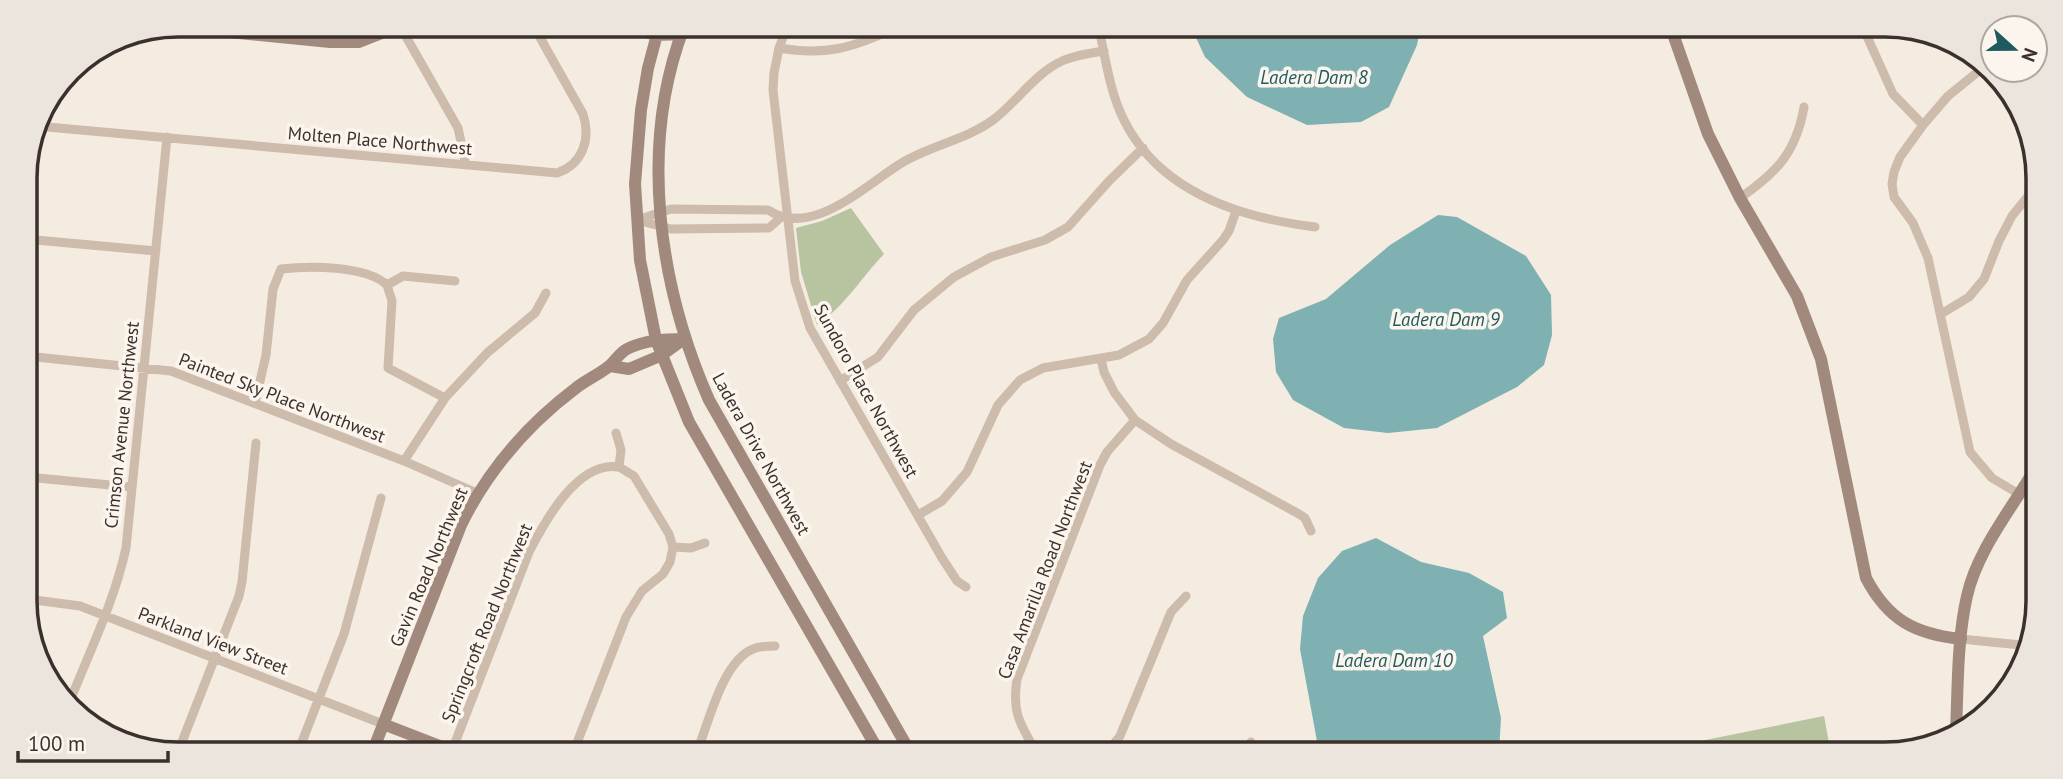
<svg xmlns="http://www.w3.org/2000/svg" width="2063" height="779" viewBox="0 0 2063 779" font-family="'PT Sans',sans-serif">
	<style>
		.green { fill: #b8c4a0 }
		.water { fill: #7fb0b2 }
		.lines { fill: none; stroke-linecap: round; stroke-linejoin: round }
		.street { stroke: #cdbbac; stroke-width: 9 }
		.secondary { stroke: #a18a7d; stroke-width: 12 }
		.labels { text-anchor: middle; stroke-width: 7; stroke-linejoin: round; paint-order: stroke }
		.street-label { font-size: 18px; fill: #3b302b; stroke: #fbf5ee }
		.water-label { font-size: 19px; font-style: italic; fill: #1f5a5e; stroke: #fbf5ee }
		.rim { fill: none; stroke: #3b302b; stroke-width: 3.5 }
	</style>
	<rect width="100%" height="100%" fill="#f4ebe1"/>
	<!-- green -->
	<path class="green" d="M 851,208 L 884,254 C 861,278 845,306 817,325 L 801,272 L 796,228 L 822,221 Z
		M 1824,716 L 1831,754 L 1641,753 Z"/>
	<!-- water -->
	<path class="water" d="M 1192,29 L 1420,30 L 1417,45 L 1389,107 L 1361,122 L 1307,125 L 1247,97 L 1205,57 Z
		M 1438,215 L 1457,217 L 1526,256 L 1551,295 L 1552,335 L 1544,365 L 1517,387 L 1437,428 L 1388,433 L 1344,428 L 1293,400 L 1276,372 L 1273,339 L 1279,318 L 1326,299 L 1390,245 Z
		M 1376,538 L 1421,562 L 1469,573 L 1503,592 L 1507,618 L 1483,636 L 1501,718 L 1499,752 L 1319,752 L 1300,649 L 1303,616 L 1318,578 L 1342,551 Z"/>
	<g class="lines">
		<!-- street -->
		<path class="street" d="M 400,26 L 458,128 L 466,165
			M 787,27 L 779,48 L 774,73 L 773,90 L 795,281 L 810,328 L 942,558 L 957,581 L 966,587
			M 1099,29 C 1106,60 1110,94 1125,122 C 1161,192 1242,218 1315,227
			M 1865,32 L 1893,94 L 1923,125
			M 779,48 C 825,56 853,48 895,28
			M 1985,66 L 1948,96 L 1923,125 L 1900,157 L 1894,172 L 1892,184 L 1894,197 L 1913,223 L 1928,258 L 1970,452 L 1992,478 L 2019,494
			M 36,126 L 557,173 C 583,164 591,139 583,114 L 538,34
			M 1740,198 C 1777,172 1796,153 1804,107
			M 637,220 L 671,209 L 768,210 C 813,240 868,182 905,161 C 933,145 967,139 993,120 C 1017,102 1034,74 1062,61 C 1075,55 1090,53 1104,51
			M 637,220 L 671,229 L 769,228 L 780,218
			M 25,239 L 156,251
			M 387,285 L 392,301 L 388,368 L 445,398
			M 1941,314 L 1969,297 L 1984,279 L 1999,241 L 2012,216 L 2037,185
			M 26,356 L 171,371 L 404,461 L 477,493
			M 1101,359 L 1104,372 L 1114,392 L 1135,420 L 1171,444 L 1299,514 L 1305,518 L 1311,531
			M 840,381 L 878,357 L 914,310 L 954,277 L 991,257 L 1045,240 L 1068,227 L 1109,181 L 1143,148
			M 255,403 L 266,355 L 273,289 L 281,269 C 308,266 366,265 387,285 L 403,276 L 455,281
			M 404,461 L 445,398 L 487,353 L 535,313 L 546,293
			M 27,477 L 131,487
			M 918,515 L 942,501 L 967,472 L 998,405 L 1020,380 L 1043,368 L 1119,355 L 1149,339 L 1163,323 L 1187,280 L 1223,240 L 1229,231 L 1236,211
			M 673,547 L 691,548 L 705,543
			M 27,599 L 80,606 L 383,724
			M 1961,639 L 2031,646
			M 68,706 C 88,655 114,603 126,548 L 167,137
			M 180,747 L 239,596 L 242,582 L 256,443
			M 300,747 L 344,634 L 381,498
			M 453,748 L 529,552 C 545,521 578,460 619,467
			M 575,748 L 626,617 L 642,591 L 663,574 L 670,562 L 673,547 L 669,534 L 634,476 L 619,467 L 621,450 L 616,433
			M 698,749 C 709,721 723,661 753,649 C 760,646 769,646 775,646
			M 1035,750 C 1019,722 1012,712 1017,679 L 1100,465 L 1107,452 L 1135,420
			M 1108,751 L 1120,736 L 1171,612 L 1186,596
			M 1245,751 L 1251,742"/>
		<!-- secondary -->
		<path class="secondary" d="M 169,26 L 330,42 L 359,42 L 382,33 L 392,25
			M 629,27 L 656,35 L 681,34
			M 659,27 L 648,68 L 641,110 L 635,184 L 640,260 L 656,340 L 689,422 L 878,750
			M 684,27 C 638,147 659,286 709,400 L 909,750
			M 1672,31 L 1708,134 L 1740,198 L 1797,296 L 1821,359 L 1866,578 C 1888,620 1915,634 1961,639
			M 610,366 L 629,369 L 662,355 L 684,339
			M 383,724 L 445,748
			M 1956,731 C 1958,687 1957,640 1967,596 C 1977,551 2010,511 2033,472
			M 374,748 L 461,525 C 488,470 527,425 576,388 C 586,380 598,375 608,367 C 615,362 619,353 627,349 C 645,340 664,339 684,339"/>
	</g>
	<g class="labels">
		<!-- street labels -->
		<g class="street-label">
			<text transform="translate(380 141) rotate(5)" y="6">Molten Place Northwest</text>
			<text transform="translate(866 391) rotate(61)" y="6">Sundoro Place Northwest</text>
			<text transform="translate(282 398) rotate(21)" y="6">Painted Sky Place Northwest</text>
			<text transform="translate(122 425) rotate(-84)" y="6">Crimson Avenue Northwest</text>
			<text transform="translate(761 454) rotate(61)" y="6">Ladera Drive Northwest</text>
			<text transform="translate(429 567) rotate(-67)" y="6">Gavin Road Northwest</text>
			<text transform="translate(1045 570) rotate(-69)" y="6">Casa Amarilla Road Northwest</text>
			<text transform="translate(487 623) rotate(-68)" y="6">Springcroft Road Northwest</text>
			<text transform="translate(213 641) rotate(21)" y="6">Parkland View Street</text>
		</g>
		<!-- water labels -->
		<g class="water-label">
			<text x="1314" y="84">Ladera Dam 8</text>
			<text x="1446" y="326">Ladera Dam 9</text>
			<text x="1394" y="667">Ladera Dam 10</text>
		</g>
	</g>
	<!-- crop -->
	<path d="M0 0H2063V779H0ZM178 37H1885A141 141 0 0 1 2026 178V601A141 141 0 0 1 1885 742H178A141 141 0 0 1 37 601V178A141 141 0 0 1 178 37Z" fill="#ece5de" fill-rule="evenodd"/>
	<path class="rim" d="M178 37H1885A141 141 0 0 1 2026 178V601A141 141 0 0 1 1885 742H178A141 141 0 0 1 37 601V178A141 141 0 0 1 178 37Z"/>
	<!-- north arrow -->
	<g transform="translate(2014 49) rotate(111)"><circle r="33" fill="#fbf5ee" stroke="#aea6a0" stroke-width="2"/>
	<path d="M0-5L12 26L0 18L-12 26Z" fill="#1f5a5e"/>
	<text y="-10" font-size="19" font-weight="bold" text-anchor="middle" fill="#3b302b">N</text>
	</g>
	<!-- scale -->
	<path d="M18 751v10h150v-10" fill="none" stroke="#3b302b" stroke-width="3.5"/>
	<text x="28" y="751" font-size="21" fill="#3b302b" stroke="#fbf5ee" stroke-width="5" paint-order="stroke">100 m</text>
</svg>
